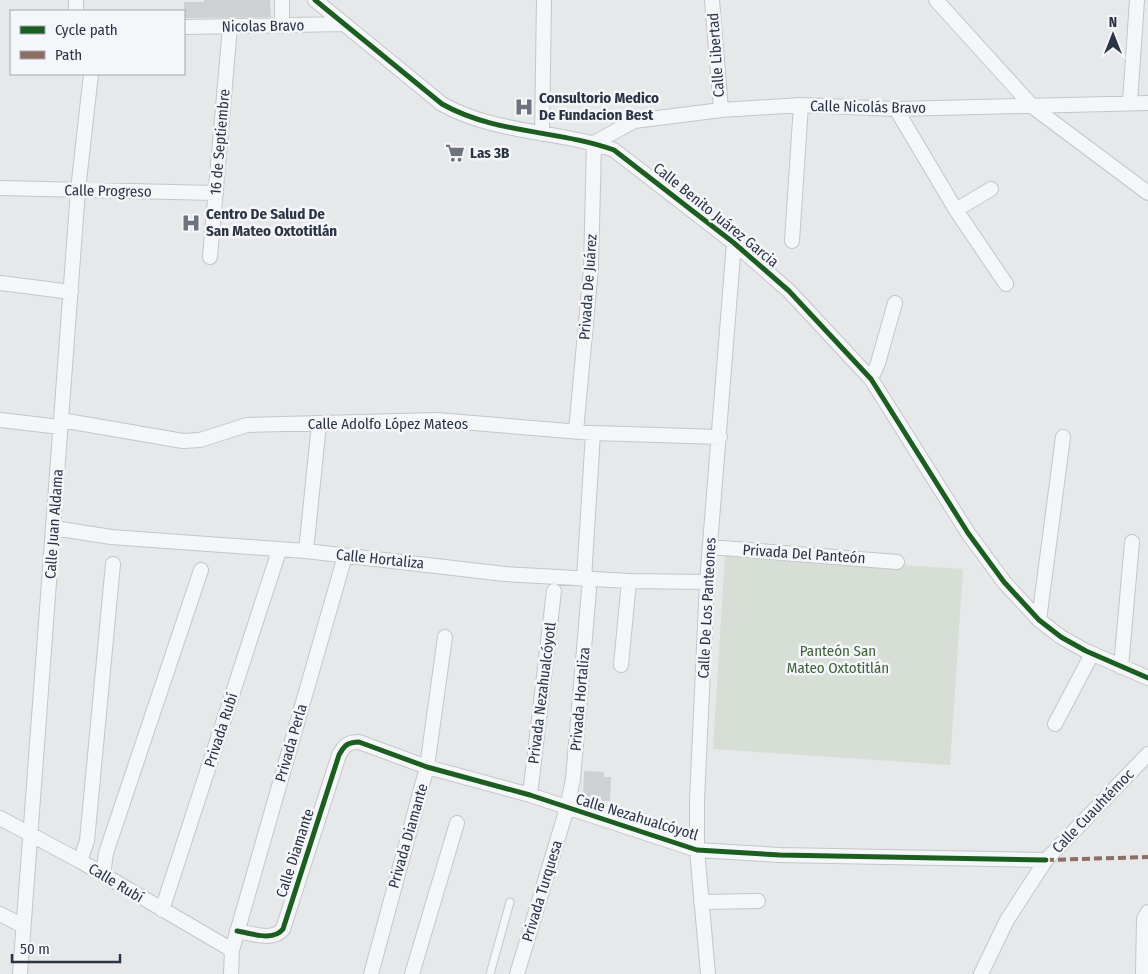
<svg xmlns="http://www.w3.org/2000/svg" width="1148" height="974" viewBox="0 0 1148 974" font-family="'Fira Sans Condensed',sans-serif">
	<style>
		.green { fill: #d6ded6 }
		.building { fill: #ced0d3 }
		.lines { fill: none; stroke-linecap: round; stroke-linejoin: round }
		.lane-casing { stroke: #c4c6c8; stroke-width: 9 }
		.street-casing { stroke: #c4c6c8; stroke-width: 16 }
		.lane { stroke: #f5f6f7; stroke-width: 7 }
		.street { stroke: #f5f6f7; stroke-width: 14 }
		.quiet { stroke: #8d6e63; stroke-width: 4; stroke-dasharray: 8 4; stroke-linecap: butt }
		.cycleway-casing { stroke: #f4f6f9; stroke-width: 8 }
		.cycleway { stroke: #1b5e20; stroke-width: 5 }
		.labels { text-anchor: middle; stroke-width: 5; stroke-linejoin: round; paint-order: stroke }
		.street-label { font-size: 15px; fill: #2b3445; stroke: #f4f6f9 }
		.poi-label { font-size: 15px; font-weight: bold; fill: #2b3445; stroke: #f4f6f9; text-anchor: start }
		.park-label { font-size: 15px; fill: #3f6138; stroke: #f4f6f9 }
	</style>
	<rect width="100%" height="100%" fill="#e6e8ea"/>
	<!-- green -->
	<path class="green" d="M 725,554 L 963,569 L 950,765 L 713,749 Z"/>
	<!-- building -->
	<path class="building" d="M 204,0 L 270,0 L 271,17 L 184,18 L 184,2 L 204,2 Z
		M 584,771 L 604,772 L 604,777 L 611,777 L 610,801 L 583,801 Z"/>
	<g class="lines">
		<!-- lane casing -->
		<g class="lane-casing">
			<path id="lane" d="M 490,974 L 510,902"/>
		</g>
		<!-- street casing -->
		<g class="street-casing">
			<path id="street" d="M 76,0 L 76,11
				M 282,0 L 282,26
				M 315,0 L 442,104 C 495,134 558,130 614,150 L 734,243 L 789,291 L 871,379 L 968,533 L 1004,582 L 1039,620 L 1061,637 L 1086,651 L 1148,678
				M 712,0 L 721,110
				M 936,0 L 1033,107 L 1148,193
				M 184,27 L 343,24
				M 1130,102 L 1137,0
				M 896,109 L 956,210 L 1006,284
				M 542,134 L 544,0
				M 0,188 L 216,193
				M 956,210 L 991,189
				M 792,241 L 801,105
				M 210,257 L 230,27
				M 0,283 L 71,292
				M 871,379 L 878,363 L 895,303
				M 0,420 L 60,427
				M 61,420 L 183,441 L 200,440 L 247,425 L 437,420 L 593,433 L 720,437
				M 576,431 L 591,268 L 594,143 L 634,121 L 721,110 L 801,105 L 896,109 L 1148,103
				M 54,528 L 111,537 L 306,551 L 505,574 L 629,581 L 707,582
				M 710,547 L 897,562
				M 306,551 L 319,424
				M 584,579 L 593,433
				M 1039,620 L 1063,437
				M 621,665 L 629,581
				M 1121,667 L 1132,542
				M 1055,724 L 1092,654
				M 530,795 L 554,591
				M 0,818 L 80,861 L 232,950
				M 80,861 L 87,841 L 113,564
				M 103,875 L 106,853 L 201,570
				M 701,902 L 758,901
				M 162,910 L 279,551
				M 0,914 L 23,926
				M 237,931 C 251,933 273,942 283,929 L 339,755 C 344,746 347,742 359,742 L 427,767 L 530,795 L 697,850 L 780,855 L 1046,860
				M 20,974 L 78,190 L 91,74
				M 231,974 L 232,950 L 345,556
				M 371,974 L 427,767 L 445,637
				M 412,974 L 457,823
				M 517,974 L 567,808 L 573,779 L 589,590
				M 708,974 L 697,850 L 697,800 L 707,582 L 734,243
				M 981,974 L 1007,920 L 1046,860 L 1148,754
				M 1143,974 L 1144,919 L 1148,912"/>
		</g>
		<!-- lane -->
		<use href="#lane" class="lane"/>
		<!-- street -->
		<use href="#street" class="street"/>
		<!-- quiet -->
		<path class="quiet" d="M 1046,860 L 1148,857"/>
		<!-- cycleway casing -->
		<g class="cycleway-casing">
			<path id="cycleway" d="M 315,0 L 442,104 C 495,134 558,130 614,150 L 734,243 L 789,291 L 871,379 L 968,533 L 1004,582 L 1039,620 L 1061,637 L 1086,651 L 1148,678
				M 237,931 C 251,933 273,942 283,929 L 339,755 C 344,746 347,742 359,742 L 427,767 L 530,795 L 697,850 L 780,855 L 1046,860"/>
		</g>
		<!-- cycleway -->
		<use href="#cycleway" class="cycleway"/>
	</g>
	<!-- icons -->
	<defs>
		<g id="hospital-bare" transform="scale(1.5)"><path d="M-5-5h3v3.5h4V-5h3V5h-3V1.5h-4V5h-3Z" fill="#6c737f" stroke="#f4f6f9" stroke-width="2.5" paint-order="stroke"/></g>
		<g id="supermarket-bare" transform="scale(1.5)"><path d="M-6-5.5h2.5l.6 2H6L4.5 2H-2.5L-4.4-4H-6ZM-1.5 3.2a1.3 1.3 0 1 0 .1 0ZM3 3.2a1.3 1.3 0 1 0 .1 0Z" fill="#6c737f" stroke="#f4f6f9" stroke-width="2.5" paint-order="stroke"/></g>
	</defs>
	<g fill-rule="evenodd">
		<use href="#hospital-bare" x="524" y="107"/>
		<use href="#supermarket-bare" x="455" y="153"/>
		<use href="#hospital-bare" x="191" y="223"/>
	</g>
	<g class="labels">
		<!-- street labels -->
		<g class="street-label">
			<text transform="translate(263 26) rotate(-1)" y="5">Nicolas Bravo</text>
			<text transform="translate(716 55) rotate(-94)" y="5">Calle Libertad</text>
			<text transform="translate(868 107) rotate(1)" y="5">Calle Nicolás Bravo</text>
			<text transform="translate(220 142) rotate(-85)" y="5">16 de Septiembre</text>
			<text transform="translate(108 191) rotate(1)" y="5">Calle Progreso</text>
			<text transform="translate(716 215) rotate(39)" y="5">Calle Benito Juárez Garcia</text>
			<text transform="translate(588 287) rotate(-86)" y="5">Privada De Juárez</text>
			<text x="388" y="429">Calle Adolfo López Mateos</text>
			<text transform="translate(54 524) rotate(-86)" y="5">Calle Juan Aldama</text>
			<text transform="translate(804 554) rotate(4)" y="5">Privada Del Panteón</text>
			<text transform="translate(380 559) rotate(6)" y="5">Calle Hortaliza</text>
			<text transform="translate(707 608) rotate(-87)" y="5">Calle De Los Panteones</text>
			<text transform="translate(542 693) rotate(-83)" y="5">Privada Nezahualcóyotl</text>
			<text transform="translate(580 699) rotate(-85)" y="5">Privada Hortaliza</text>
			<text transform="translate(221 730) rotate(-72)" y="5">Privada Rubí</text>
			<text transform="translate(291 743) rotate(-74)" y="5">Privada Perla</text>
			<text transform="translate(1093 811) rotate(-46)" y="5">Calle Cuauhtémoc</text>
			<text transform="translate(637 817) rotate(17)" y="5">Calle Nezahualcóyotl</text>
			<text transform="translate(408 836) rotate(-74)" y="5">Privada Diamante</text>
			<text transform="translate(295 853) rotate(-72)" y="5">Calle Diamante</text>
			<text transform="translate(116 883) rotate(31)" y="5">Calle Rubí</text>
			<text transform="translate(542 891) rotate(-73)" y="5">Privada Turquesa</text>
		</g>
		<!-- poi labels -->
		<g class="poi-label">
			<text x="539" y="103">Consultorio Medico<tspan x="539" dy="17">De Fundacion Best</tspan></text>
			<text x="470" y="158">Las 3B</text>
			<text x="206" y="219">Centro De Salud De<tspan x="206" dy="17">San Mateo Oxtotitlán</tspan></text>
		</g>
		<!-- park labels -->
		<g class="park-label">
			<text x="838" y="656">Panteón San<tspan x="838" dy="17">Mateo Oxtotitlán</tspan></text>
		</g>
	</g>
	<!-- legend -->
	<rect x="10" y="10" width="175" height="65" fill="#f4f6f9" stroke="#a4a8b1"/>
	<rect x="20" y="26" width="25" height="8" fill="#1b5e20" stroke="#a4a8b1"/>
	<text x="55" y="35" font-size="15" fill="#2b3445">Cycle path</text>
	<rect x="20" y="51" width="25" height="8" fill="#8d6e63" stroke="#a4a8b1"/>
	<text x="55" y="60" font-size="15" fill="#2b3445">Path</text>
	<!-- north arrow -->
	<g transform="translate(1113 35)" stroke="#f4f6f9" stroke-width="4" paint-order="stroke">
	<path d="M0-4L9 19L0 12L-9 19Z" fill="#2b3445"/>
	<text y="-8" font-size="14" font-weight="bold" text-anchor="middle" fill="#2b3445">N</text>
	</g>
	<!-- scale -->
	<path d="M12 954v8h108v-8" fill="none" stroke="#2b3445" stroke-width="2.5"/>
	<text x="20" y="954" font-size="15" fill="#2b3445" stroke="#f4f6f9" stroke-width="4" paint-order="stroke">50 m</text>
</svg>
